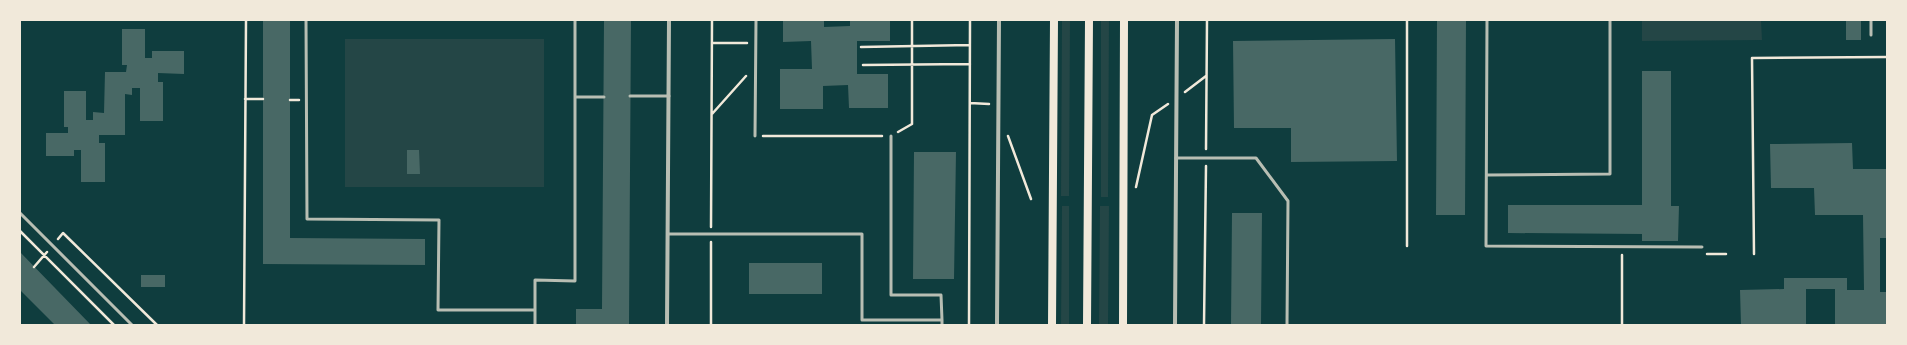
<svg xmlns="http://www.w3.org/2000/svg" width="1907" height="345" viewBox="0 0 1907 345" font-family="Montserrat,sans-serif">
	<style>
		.green { fill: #244646 }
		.building { fill: #486865 }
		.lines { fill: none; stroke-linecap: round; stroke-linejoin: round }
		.path { stroke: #f1e9da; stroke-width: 2.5 }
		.service { stroke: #b8beb3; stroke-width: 3 }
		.minor { stroke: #b8beb3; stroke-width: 4 }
		.secondary { stroke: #f1e9da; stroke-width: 8 }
	</style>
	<rect width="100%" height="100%" fill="#0f3d3e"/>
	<!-- green -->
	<path class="green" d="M 1062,20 L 1070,20 L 1069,196 L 1061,196 Z
		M 1101,20 L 1109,20 L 1108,197 L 1101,197 Z
		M 1642,20 L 1761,20 L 1762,40 L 1642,41 Z
		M 345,39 L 544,39 L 544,187 L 345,187 Z
		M 1062,206 L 1069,206 L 1069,325 L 1061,325 Z
		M 1100,206 L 1109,206 L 1108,325 L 1099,325 Z"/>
	<!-- building -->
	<path class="building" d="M 263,20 L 290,20 L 290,238 L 425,239 L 425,265 L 263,264 Z
		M 604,20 L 631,20 L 629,325 L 576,325 L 576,309 L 602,309 Z
		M 783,20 L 824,20 L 824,27 L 850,26 L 850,20 L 890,20 L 890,41 L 857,41 L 857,74 L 888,74 L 888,108 L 849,108 L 848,85 L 823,86 L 823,109 L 780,109 L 780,69 L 812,69 L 811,41 L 783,42 Z
		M 1437,20 L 1466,20 L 1465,215 L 1436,215 Z
		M 1846,20 L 1861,20 L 1861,40 L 1846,40 Z
		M 122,29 L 145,29 L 145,58 L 152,58 L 152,51 L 184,51 L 184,74 L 158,73 L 158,82 L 163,82 L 163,121 L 140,121 L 140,88 L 132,88 L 132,95 L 125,94 L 125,135 L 99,135 L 99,143 L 105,143 L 105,182 L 81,182 L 81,150 L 74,150 L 74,156 L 46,156 L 46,133 L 68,133 L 68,127 L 64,127 L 64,91 L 86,91 L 86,120 L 93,120 L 93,112 L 104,113 L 105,72 L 126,72 L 127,65 L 122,65 Z
		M 1395,39 L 1397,161 L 1291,162 L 1291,128 L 1234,128 L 1233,41 Z
		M 1642,71 L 1671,71 L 1671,206 L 1679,206 L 1678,241 L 1642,241 L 1642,234 L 1508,233 L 1508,205 L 1642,205 Z
		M 1852,143 L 1853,169 L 1887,169 L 1887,238 L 1880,238 L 1880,292 L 1887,292 L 1887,325 L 1835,325 L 1835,289 L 1806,289 L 1806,325 L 1741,325 L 1740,290 L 1784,289 L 1784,278 L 1847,278 L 1847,290 L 1864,290 L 1863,215 L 1815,215 L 1814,188 L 1771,188 L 1770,144 Z
		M 407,150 L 419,150 L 420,174 L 407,174 Z
		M 914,152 L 956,152 L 954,279 L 913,279 Z
		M 1232,213 L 1262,213 L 1261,325 L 1231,325 Z
		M 20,252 L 91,325 L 55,325 L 20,290 Z
		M 749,263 L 822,263 L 822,294 L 749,294 Z
		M 141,275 L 165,275 L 165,287 L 141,287 Z"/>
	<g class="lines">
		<!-- path -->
		<path class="path" d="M 1407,20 L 1407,246
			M 712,43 L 747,43
			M 861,47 L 970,45
			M 863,65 L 970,64
			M 1185,92 L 1206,76
			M 245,99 L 263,99
			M 290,100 L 299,100
			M 970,103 L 989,104
			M 712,114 L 746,76
			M 898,132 L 912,124 L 912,20
			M 763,136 L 882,136
			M 1008,136 L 1031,199
			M 1206,149 L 1207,20
			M 1136,187 L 1152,115 L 1168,104
			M 711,227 L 712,20
			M 20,231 L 114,325
			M 58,239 L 63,233 L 157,325
			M 1707,254 L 1726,254
			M 1754,254 L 1752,58 L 1887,57
			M 34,267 L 47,252
			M 244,325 L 246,20
			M 711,325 L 711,242
			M 969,325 L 970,20
			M 1204,325 L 1206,166
			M 1622,325 L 1622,255"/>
		<!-- service -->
		<path class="service" d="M 306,20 L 307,219 L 439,220 L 438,310 L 535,310
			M 1487,20 L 1486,246 L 1702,247
			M 1871,20 L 1871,35
			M 630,96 L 669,96
			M 575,97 L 604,97
			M 755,136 L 756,20
			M 891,136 L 891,295 L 941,295 L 942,320
			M 1176,158 L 1256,158 L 1288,201 L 1287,325
			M 1487,175 L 1610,174 L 1610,20
			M 20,213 L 132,325
			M 668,234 L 862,234 L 862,320 L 942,320 L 942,325
			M 535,325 L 535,280 L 575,281 L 575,20"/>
		<!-- minor -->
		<path class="minor" d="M 667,325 L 669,20
			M 997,325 L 999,20
			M 1175,325 L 1177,20"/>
		<!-- secondary -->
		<path class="secondary" d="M 1052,325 L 1054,20
			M 1087,325 L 1089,20
			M 1123,325 L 1124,20"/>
	</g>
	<!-- border -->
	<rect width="1907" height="345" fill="none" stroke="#f1e9da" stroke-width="42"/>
</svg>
